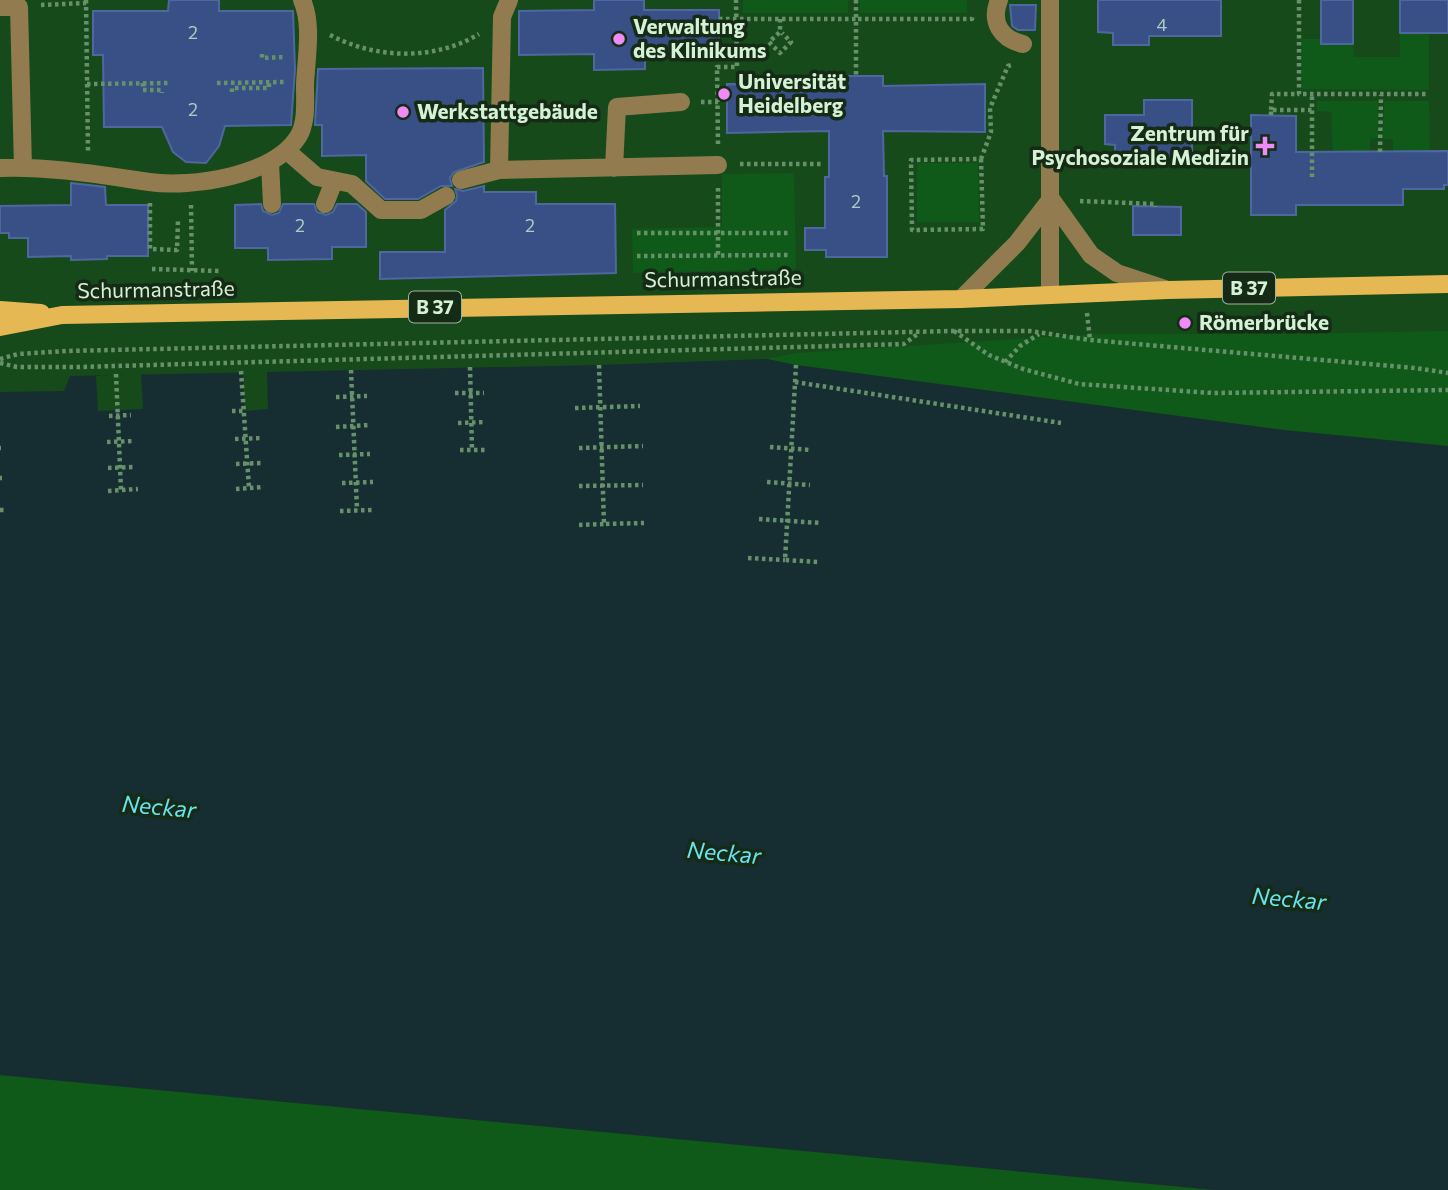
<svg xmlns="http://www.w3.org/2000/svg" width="1448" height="1190" viewBox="0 0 1448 1190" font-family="Commissioner,sans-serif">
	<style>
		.green { fill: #0f5a19 }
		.water { fill: #162e31 }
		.pier { fill: #174a1b }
		.building { fill: #385085; stroke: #4e679e; stroke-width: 2 }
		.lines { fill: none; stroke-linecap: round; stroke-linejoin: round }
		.path { stroke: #67916a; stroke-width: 4.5; stroke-dasharray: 3.5 3.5; stroke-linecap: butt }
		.minor { stroke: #927c4f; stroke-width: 18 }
		.major { stroke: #e6b853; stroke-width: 18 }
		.poi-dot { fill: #ef8bf6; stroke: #152b16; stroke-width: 2.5 }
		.labels { text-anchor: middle; stroke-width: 7; stroke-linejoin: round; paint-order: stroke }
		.number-label { font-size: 18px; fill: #aecac2 }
		.shield { fill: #152b16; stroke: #9cb69c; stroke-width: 2 }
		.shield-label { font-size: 19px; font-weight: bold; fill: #d6f2d6 }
		.poi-label { font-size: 21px; font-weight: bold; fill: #d6f2d6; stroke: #152b16; text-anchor: start }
		.street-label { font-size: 21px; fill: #d6f2d6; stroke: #152b16 }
		.water-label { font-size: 23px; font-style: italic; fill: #6ae3f0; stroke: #152b16 }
	</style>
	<rect width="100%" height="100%" fill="#174a1b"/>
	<!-- green -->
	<path class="green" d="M 743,0 L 848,0 L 848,13 L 743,13 Z
		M 860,0 L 967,0 L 967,13 L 860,13 Z
		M 1400,33 L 1429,33 L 1429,90 L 1302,89 L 1301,39 L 1321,39 L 1321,44 L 1353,44 L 1354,57 L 1400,57 Z
		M 1317,101 L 1378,101 L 1378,138 L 1370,139 L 1370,152 L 1333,152 L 1331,112 L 1317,111 Z
		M 1384,101 L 1429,101 L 1430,152 L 1393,152 L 1393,139 L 1383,139 Z
		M 917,163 L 978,163 L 979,222 L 917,222 Z
		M 794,173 L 796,269 L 633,273 L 632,229 L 722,227 L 722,174 Z
		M 1448,331 L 1448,446 L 1284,430 L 796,365 L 767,359 L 797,353 L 1095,334 L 1291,334 Z
		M 0,1075 L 1215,1190 L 0,1190 Z"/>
	<!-- water -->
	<path class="water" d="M 767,359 L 796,365 L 1284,430 L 1448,446 L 1448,1190 L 1215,1190 L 0,1075 L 0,392 L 64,391 L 70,376 L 599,365 Z"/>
	<!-- pier -->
	<path class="pier" d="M 267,371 L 268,409 L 245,411 L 243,372 Z
		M 141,373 L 143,409 L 98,411 L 96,376 Z"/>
	<!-- building -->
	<path class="building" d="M 169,0 L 219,0 L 219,11 L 293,11 L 295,69 L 291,125 L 225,126 L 219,146 L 206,163 L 186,162 L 173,152 L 162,127 L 104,127 L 103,55 L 93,55 L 93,11 L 168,11 Z
		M 594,0 L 644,0 L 644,10 L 719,10 L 719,54 L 645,54 L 645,69 L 594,70 L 594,54 L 519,55 L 519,11 L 594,10 Z
		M 1098,0 L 1221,0 L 1221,36 L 1149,36 L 1149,45 L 1113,45 L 1113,33 L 1098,32 Z
		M 1321,0 L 1353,0 L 1353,44 L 1321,44 Z
		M 1400,0 L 1448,0 L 1448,33 L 1400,33 Z
		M 1010,5 L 1036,5 L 1035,30 L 1018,30 L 1012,26 Z
		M 483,68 L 484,162 L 454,172 L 450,178 L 452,186 L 441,186 L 418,199 L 385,199 L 366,181 L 366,155 L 322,156 L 322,125 L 315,125 L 318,69 Z
		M 828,76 L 883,76 L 883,86 L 985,84 L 985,132 L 883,131 L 884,176 L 887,176 L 887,257 L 826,257 L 826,250 L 805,250 L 805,228 L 825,228 L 825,177 L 829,177 L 829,131 L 727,133 L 727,84 L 828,85 Z
		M 1144,100 L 1192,100 L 1192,157 L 1115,157 L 1115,145 L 1105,144 L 1105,115 L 1144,115 Z
		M 1251,115 L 1296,116 L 1296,152 L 1448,151 L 1448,185 L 1444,185 L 1444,189 L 1403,189 L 1403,205 L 1296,205 L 1296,215 L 1251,215 Z
		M 71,183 L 105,187 L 106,205 L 148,205 L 148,256 L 107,256 L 107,259 L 71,260 L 71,256 L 28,257 L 28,238 L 9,238 L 9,233 L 0,233 L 0,206 L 71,205 Z
		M 484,186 L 484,192 L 536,192 L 536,204 L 615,204 L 616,273 L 380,279 L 380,252 L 445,252 L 445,210 L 456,201 L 457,195 L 455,189 L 463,191 Z
		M 261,204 L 263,211 L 272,215 L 279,213 L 283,204 L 314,204 L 317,212 L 326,215 L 333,212 L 337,204 L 357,204 L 366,212 L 366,247 L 332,247 L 332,259 L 268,260 L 268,248 L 235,248 L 235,205 Z
		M 1133,206 L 1181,207 L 1181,235 L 1133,235 Z"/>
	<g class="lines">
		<!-- path -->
		<path class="path" d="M 86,0 L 88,153
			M 856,0 L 856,19 L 972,19 L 972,15
			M 1299,0 L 1299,94 L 1429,94
			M 41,5 L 86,3
			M 719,19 L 856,19 L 856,76
			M 780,19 L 780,32 L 769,42 L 780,53 L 791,42 L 782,33
			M 330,35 C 376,59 434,61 479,34
			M 262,54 L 262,58 L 285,57
			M 143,83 L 143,90 L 162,90 L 162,93
			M 217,83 L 284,82
			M 87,84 L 171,83
			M 232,92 L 232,88 L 269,88 L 269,82
			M 701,102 L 718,102
			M 1271,110 L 1272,94 L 1299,94
			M 1271,115 L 1271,110 L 1312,110
			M 718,144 L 717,67 L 737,67 L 736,0
			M 1380,152 L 1381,95
			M 981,159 L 983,229 L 912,230 L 911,160 Z
			M 981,159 L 991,132 L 990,108 L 1008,66 L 1011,65
			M 740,164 L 823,164
			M 1312,177 L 1312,94
			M 718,188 L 718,256
			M 1080,201 L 1155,204 L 1155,207
			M 150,203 L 150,249 L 177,250 L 178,221
			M 191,205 L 192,271
			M 637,233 L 790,233
			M 637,256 L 788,255
			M 152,269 L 220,271
			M 1087,313 L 1090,340
			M 954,331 L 989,355 L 1023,369 L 1079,384 L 1213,393 L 1448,390
			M 0,359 L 18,354 L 66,351 L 953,331 L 1030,331 L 1090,340 L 1415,368 L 1448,373
			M 1005,362 L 1020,346 L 1039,334
			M 0,363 L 17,367 L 80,367 L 904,344 L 919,333
			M 599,365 L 604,524 L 644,523
			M 796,365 L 785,560 L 819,562
			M 470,367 L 472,450
			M 351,370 L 357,510
			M 241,371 L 249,488
			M 116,374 L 121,490
			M 795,382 L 1061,423
			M 455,393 L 484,393
			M 336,397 L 367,396
			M 575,408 L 640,406
			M 232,411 L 244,411
			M 109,416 L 131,415
			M 458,423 L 486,422
			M 336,427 L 370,425
			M 235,439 L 263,438
			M 107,442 L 135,441
			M 770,447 L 810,450
			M 0,448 L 1,448
			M 579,448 L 643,446
			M 460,450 L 487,450
			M 339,455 L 370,454
			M 236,464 L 262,463
			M 108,468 L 135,467
			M 0,478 L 2,478
			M 767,482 L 810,485
			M 342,483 L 373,482
			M 579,486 L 643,485
			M 236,489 L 264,487
			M 108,491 L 138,489
			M 0,510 L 4,510
			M 340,511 L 372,510
			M 759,519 L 821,523
			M 579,525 L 604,524
			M 748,558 L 785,560"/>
		<!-- minor -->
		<path class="minor" d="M 509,0 L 502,17 L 499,170 L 718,165
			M 999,0 C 990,22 1001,39 1023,44
			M 0,7 L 19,7 L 23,168
			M 287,151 L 317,177 L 352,184 L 381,210 L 421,210 L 446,196
			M 270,163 L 272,204
			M 0,168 C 49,166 101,175 149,182 C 192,188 273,176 298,137 C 307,123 305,102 305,85 C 306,58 313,25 302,0
			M 614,168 L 617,107 L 681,102
			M 461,180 L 499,170
			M 1051,199 L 1091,255 L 1117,273 L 1165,289
			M 325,204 L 334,181
			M 1050,295 L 1050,0
			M 961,299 L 1017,243 L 1051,199"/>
		<!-- major -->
		<path class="major" d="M 0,310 L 41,313
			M 0,327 L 62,315 L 961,299 L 1168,290 L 1448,284"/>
	</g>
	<!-- markers -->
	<g class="poi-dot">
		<circle cx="619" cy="39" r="7"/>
		<circle cx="724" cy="94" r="7"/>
		<circle cx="403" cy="112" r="7"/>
		<path d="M1261.5 135.5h7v7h7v7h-7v7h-7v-7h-7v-7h7z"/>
		<circle cx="1185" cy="323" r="7"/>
	</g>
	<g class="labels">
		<!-- number labels -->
		<g class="number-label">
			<text x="1162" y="31">4</text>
			<text x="193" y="39">2</text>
			<text x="193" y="116">2</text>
			<text x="856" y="208">2</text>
			<text x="300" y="232">2</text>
			<text x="530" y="232">2</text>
		</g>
		<!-- shield labels -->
		<g class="shield">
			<rect x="1223" y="272.5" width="52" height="31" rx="5"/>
			<rect x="409" y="291.5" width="52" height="31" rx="5"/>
		</g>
		<g class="shield-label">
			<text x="1249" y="295">B 37</text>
			<text x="435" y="314">B 37</text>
		</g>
		<!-- poi labels -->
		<g class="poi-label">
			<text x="633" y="34">Verwaltung<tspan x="633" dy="24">des Klinikums</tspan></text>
			<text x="738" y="89">Universität<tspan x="738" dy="24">Heidelberg</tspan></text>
			<text x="417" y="119">Werkstattgebäude</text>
			<text x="1249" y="141" text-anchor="end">Zentrum für<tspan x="1249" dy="24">Psychosoziale Medizin</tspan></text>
			<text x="1199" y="330">Römerbrücke</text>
		</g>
		<!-- street labels -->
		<g class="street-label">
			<text transform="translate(723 279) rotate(-1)" y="7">Schurmanstraße</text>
			<text transform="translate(156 290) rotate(-1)" y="7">Schurmanstraße</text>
		</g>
		<!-- water labels -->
		<g class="water-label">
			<text transform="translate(159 807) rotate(5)" y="8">Neckar</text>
			<text transform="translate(724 853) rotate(5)" y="8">Neckar</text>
			<text transform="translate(1289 899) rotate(5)" y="8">Neckar</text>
		</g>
	</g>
</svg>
